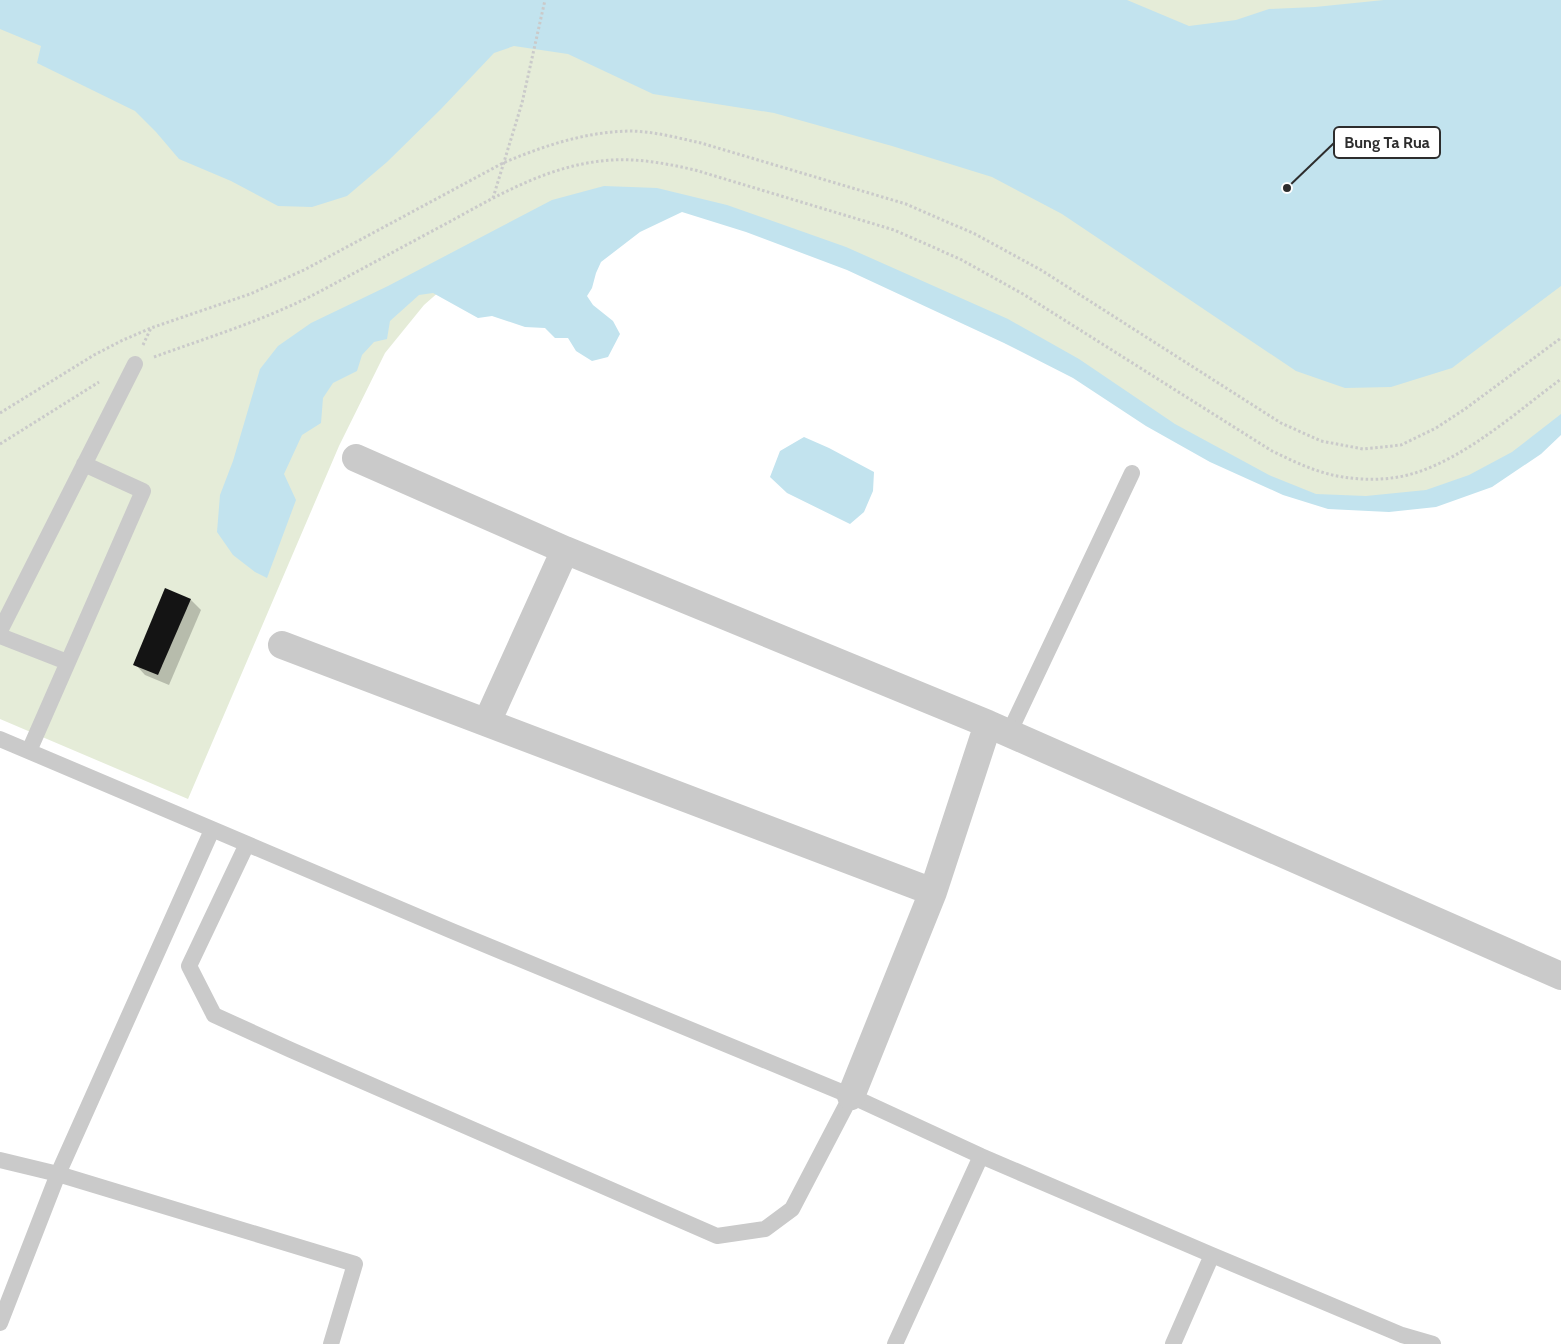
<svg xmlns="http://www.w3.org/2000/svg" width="1561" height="1344" viewBox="0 0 1561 1344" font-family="Cabin,sans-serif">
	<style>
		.green { fill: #e5ecd8 }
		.water { fill: #c2e3ee }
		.shadow { fill: #0003 }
		.building { fill: #141414 }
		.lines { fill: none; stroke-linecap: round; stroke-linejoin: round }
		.path { stroke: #cacaca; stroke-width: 3; stroke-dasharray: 2.5 2.5; stroke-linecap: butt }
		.service { stroke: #cacaca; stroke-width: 16 }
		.minor { stroke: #cacaca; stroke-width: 28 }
		.leader { fill: none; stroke: #2d2d2d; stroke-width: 2 }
		.callout-dot { fill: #2d2d2d; stroke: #fff; stroke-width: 2 }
		.callout { fill: #fff; stroke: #2d2d2d; stroke-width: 2 }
		.callout-label { font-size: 16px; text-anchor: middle; font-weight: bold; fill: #2d2d2d }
	</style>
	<rect width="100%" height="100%" fill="#fff"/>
	<!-- green -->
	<path class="green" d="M 0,0 L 1561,0 L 1561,425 L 1530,450 L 1401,510 L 1313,498 L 1243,471 L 1038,346 L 695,206 L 490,247 L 424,305 L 385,353 L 339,446 L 188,799 L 0,719 Z"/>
	<!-- water -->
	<path class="water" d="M 0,0 L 1127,0 L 1189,26 L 1236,20 L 1269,9 L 1315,7 L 1384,0 L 1561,0 L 1561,286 L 1452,368 L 1391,387 L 1345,388 L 1296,371 L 1062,214 L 992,177 L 892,146 L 774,113 L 653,94 L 568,54 L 514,46 L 494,53 L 441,109 L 387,162 L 347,196 L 312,207 L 278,206 L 231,181 L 179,159 L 156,132 L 135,111 L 37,63 L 41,46 L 0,29 Z
		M 604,186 L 657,188 L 727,205 L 846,247 L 1008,319 L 1079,359 L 1175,424 L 1269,475 L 1316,494 L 1366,496 L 1426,490 L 1469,475 L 1512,452 L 1561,414 L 1561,435 L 1541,454 L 1492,487 L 1436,507 L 1389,512 L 1328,509 L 1283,495 L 1210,462 L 1146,426 L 1073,378 L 1004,343 L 847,270 L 746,232 L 682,212 L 640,232 L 601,262 L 596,273 L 592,288 L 587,296 L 593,305 L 613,321 L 620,334 L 608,357 L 592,361 L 576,351 L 568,338 L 555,338 L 545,328 L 525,327 L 492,316 L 478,318 L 433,293 L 419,295 L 390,321 L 387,339 L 374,342 L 362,355 L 357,371 L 333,383 L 323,398 L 321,423 L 302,435 L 284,474 L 296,500 L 267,578 L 255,572 L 233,555 L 217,532 L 220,495 L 233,461 L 260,369 L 278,346 L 311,323 L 388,286 L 552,200 Z
		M 804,437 L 829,448 L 874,472 L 873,491 L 864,512 L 850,524 L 787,493 L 770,477 L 780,451 Z"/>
	<!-- shadow -->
	<path class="shadow" d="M 191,600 L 201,610 L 169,685 L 145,675 L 135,664 Z"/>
	<!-- building -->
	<path class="building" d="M 165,588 L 191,599 L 158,675 L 133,665 Z"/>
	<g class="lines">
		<!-- path -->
		<path class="path" d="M 493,198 L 522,103 L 545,0
			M 143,345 L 151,328
			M 154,357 C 209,337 265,320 317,293 C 362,269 406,245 451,221 C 498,195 547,167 601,161 C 633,157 664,163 695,170 L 894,230 L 960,259 L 1023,294 L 1272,451 C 1295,462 1317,473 1343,477 C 1367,481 1395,480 1418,472 C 1469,455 1518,411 1561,379
			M 0,413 L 94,355 L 123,340 L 151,328 L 250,294 L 304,270 L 503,163 C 543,146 585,132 629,131 C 653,131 678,138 701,143 L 906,204 L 975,234 L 1041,270 L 1281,423 L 1321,441 L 1363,449 L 1401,445 L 1436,428 L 1465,409 L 1561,338
			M 0,444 L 99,382"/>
		<!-- service -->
		<path class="service" d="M 0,631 L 135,364
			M 0,636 L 67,662
			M 1009,733 L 1132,473
			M 0,739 L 452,931 L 851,1096 L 981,1156 L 1212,1255 L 1402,1335 L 1433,1344
			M 29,751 L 143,491 L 84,464
			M 247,844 L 189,966 L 214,1015 L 291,1050 L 717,1236 L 765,1229 L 792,1209 L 851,1096
			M 0,1160 L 58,1174 L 355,1264 L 331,1344
			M 0,1323 L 58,1174 L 212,830
			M 895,1344 L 981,1156
			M 1173,1344 L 1212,1255"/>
		<!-- minor -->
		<path class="minor" d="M 356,458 L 565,550 L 988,724 L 1561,976
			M 282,645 L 933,892
			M 487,722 L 565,550
			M 851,1096 L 933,892 L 988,724"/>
	</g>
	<!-- callouts -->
	<path class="leader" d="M1287 188L1334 143"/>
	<circle class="callout-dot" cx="1287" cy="188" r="5"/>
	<rect class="callout" x="1334" y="127" width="106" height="31" rx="5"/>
	<g class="callout-label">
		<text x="1387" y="148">Bung Ta Rua</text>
	</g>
</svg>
